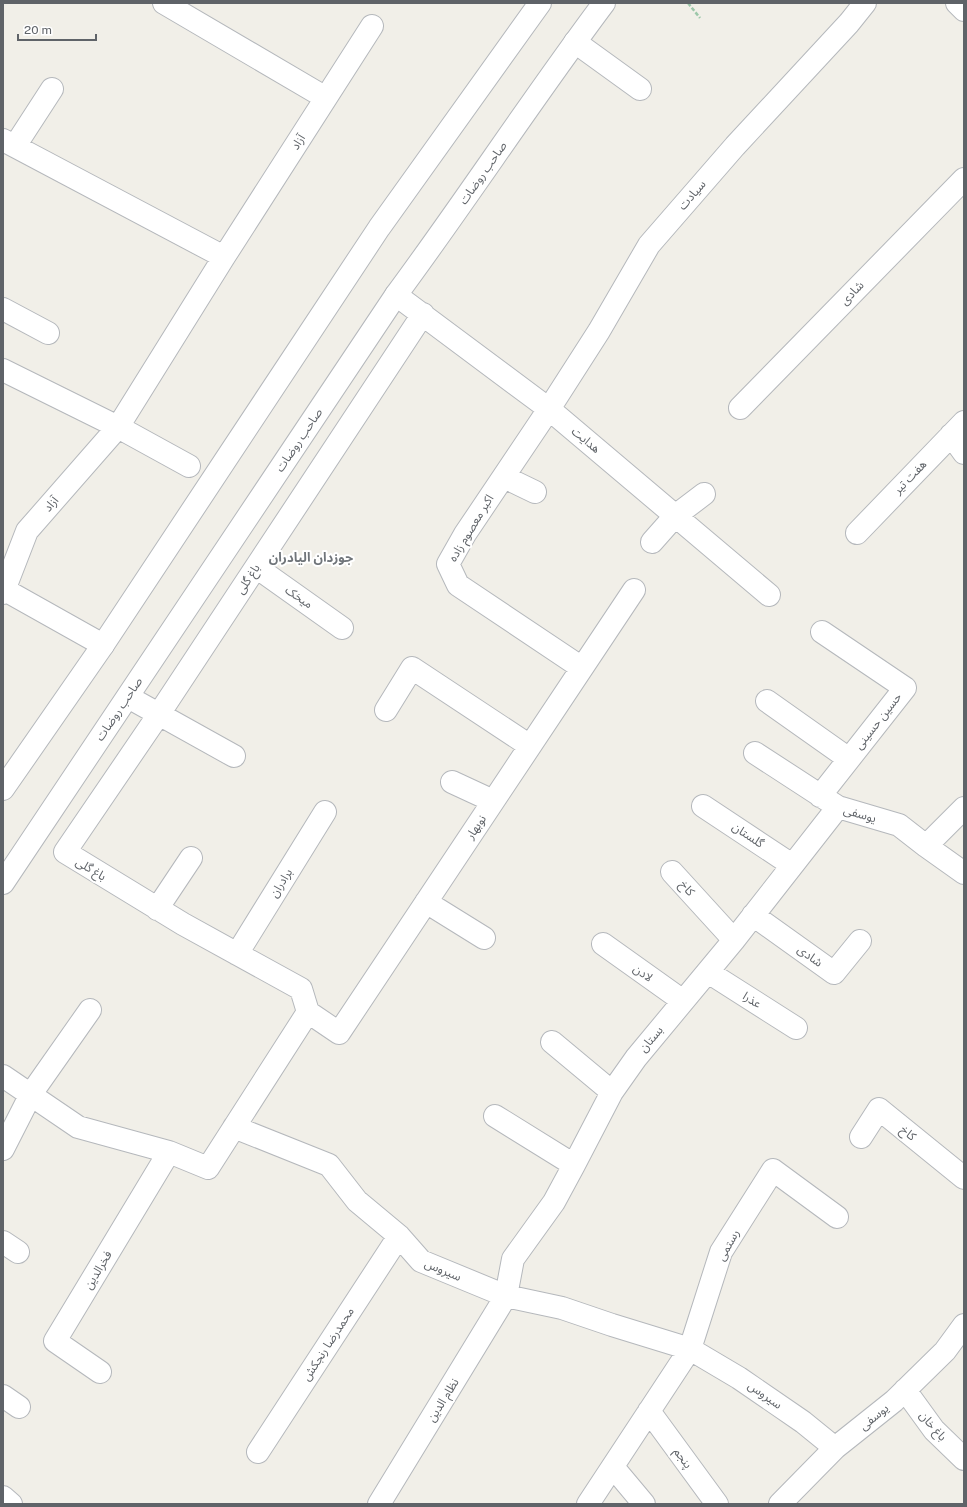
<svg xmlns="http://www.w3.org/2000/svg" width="967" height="1507" viewBox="0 0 967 1507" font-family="'Public Sans','Noto Sans Arabic',sans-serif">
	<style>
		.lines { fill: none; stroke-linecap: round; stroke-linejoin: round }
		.minor-casing { stroke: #b5b8bc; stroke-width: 24 }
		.tertiary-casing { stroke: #b5b8bc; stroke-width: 24 }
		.path { stroke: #9cc7a9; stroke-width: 2.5; stroke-dasharray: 4 2; stroke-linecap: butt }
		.minor { stroke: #fff; stroke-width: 22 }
		.tertiary { stroke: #fff; stroke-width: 22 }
		.labels { text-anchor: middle; stroke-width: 4; stroke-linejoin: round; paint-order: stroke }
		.street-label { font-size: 12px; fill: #5f6368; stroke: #fff }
		.neighbourhood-label { font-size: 13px; font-weight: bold; fill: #70757a; stroke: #fff }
	</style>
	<rect width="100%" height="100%" fill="#f1efe8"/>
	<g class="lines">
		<!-- minor casing -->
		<g class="minor-casing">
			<path id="minor" d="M 164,3 L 326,98
				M 957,3 L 964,10
				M 575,42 L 640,89
				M 3,140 L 224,257
				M 15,146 L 52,89
				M 396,295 L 549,409 L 769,595
				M 3,309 L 48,333
				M 3,370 L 118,427 L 189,466
				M 740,408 L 964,179
				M 951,435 L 964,453
				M 504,477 L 535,492
				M 857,533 L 964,422
				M 652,542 L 675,516 L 704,494
				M 256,567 L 342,628
				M 5,590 L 103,645
				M 3,593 L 27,531 L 118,427 L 224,257 L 372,26
				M 582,668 L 458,585 L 448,564 L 465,534 L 549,409 L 599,331 L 649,245 L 735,146 L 849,23 L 865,3
				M 128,697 L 234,756
				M 767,701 L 849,759
				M 386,710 L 412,668 L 530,746
				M 755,753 L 838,807 L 899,825 L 926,846 L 964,873
				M 452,782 L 493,801
				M 820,796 L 905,688 L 822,632
				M 703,806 L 792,865
				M 926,846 L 964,808
				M 672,872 L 734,940
				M 426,902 L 484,938
				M 157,909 L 191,858
				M 753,915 L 834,973 L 860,941
				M 603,944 L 683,1001
				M 237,954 L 325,812
				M 708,972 L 796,1028
				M 308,1012 L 339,1033 L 634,590
				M 552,1042 L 612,1092
				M 3,1076 L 78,1127 L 169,1152 L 208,1168 L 308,1012 L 301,989 L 183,924 L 65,852 L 159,714 L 423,314
				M 495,1116 L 574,1165
				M 234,1127 L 329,1165 L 357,1201 L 399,1236 L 421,1261 L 506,1296 L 562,1308 L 612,1325 L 690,1349 L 739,1378 L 803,1422 L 835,1448
				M 861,1137 L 879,1109 L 964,1178
				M 3,1149 L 31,1094 L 90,1010
				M 3,1242 L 18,1252
				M 100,1372 L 55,1341 L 169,1152
				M 905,1390 L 934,1430 L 964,1459
				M 3,1396 L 19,1407
				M 649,1411 L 717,1504
				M 258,1452 L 399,1236
				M 613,1467 L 644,1504
				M 3,1497 L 11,1504
				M 379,1504 L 506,1296 L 513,1259 L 554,1202 L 574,1165 L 612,1092 L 636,1058 L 734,940 L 838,807
				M 588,1504 L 690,1349 L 721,1252 L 773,1170 L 837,1217
				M 780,1504 L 835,1448 L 894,1401 L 945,1351 L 964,1325"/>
		</g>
		<!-- tertiary casing -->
		<g class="tertiary-casing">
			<path id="tertiary" d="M 3,789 L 103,645 L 379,228 L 540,3
				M 3,883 L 396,295 C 467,199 532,99 604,3"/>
		</g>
		<!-- path -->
		<path class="path" d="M 688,3 L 700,18"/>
		<!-- minor -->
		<use href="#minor" class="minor"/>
		<!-- tertiary -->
		<use href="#tertiary" class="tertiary"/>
	</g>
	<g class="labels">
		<!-- street labels -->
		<g class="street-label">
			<text transform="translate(298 142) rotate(-57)" y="4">آزاد</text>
			<text transform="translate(483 173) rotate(-55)" y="4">صاحب روضات</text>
			<text transform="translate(692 195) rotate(-49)" y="4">سیادت</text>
			<text transform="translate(852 293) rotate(-46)" y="4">شادی</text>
			<text transform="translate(299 440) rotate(-56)" y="4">صاحب روضات</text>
			<text transform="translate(586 440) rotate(40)" y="4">هدایت</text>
			<text transform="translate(910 477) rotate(-46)" y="4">هفت تیر</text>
			<text transform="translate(51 504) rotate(-50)" y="4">آزاد</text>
			<text transform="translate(471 528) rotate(-59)" y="4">اکبر معصوم زاده</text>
			<text transform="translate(248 579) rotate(-57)" y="4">باغ گلی</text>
			<text transform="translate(299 597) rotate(35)" y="4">میخک</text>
			<text transform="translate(119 709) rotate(-56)" y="4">صاحب روضات</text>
			<text transform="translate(878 721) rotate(-52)" y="4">حسین حسینی</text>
			<text transform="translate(860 814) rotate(16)" y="4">یوسفی</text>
			<text transform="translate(476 827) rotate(-56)" y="4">نوبهار</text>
			<text transform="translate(748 835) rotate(34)" y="4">گلستان</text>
			<text transform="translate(91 869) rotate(31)" y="4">باغ گلی</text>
			<text transform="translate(281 883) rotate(-58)" y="4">برادران</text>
			<text transform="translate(687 888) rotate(48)" y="4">کاخ</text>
			<text transform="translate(810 956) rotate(36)" y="4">شادی</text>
			<text transform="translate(643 973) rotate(35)" y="4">لادن</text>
			<text transform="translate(752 1000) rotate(32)" y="4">عذرا</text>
			<text transform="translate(651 1039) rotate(-50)" y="4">بستان</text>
			<text transform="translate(908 1133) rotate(39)" y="4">کاخ</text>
			<text transform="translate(728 1245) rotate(-62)" y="4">رستمی</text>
			<text transform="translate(98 1270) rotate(-59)" y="4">فخرالدین</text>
			<text transform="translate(443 1270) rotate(23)" y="4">سیروس</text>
			<text transform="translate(328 1344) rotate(-57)" y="4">محمدرضا رنجکش</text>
			<text transform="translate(765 1395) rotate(35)" y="4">سیروس</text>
			<text transform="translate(443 1400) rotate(-58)" y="4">نظام الدین</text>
			<text transform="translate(874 1417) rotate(-39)" y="4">یوسفی</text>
			<text transform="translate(933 1426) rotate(49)" y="4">باغ خان</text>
			<text transform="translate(683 1458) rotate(54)" y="4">پنجم</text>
		</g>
		<!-- neighbourhood labels -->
		<g class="neighbourhood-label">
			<text x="311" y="562">جوزدان الیادران</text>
		</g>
	</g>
	<!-- border -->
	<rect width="967" height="1507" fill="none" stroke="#5f6368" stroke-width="8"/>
	<!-- scale -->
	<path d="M18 34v6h78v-6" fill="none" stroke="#5f6368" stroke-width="2"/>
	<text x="24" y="34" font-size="12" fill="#5f6368" stroke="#ffffff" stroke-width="3" paint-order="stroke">20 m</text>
</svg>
